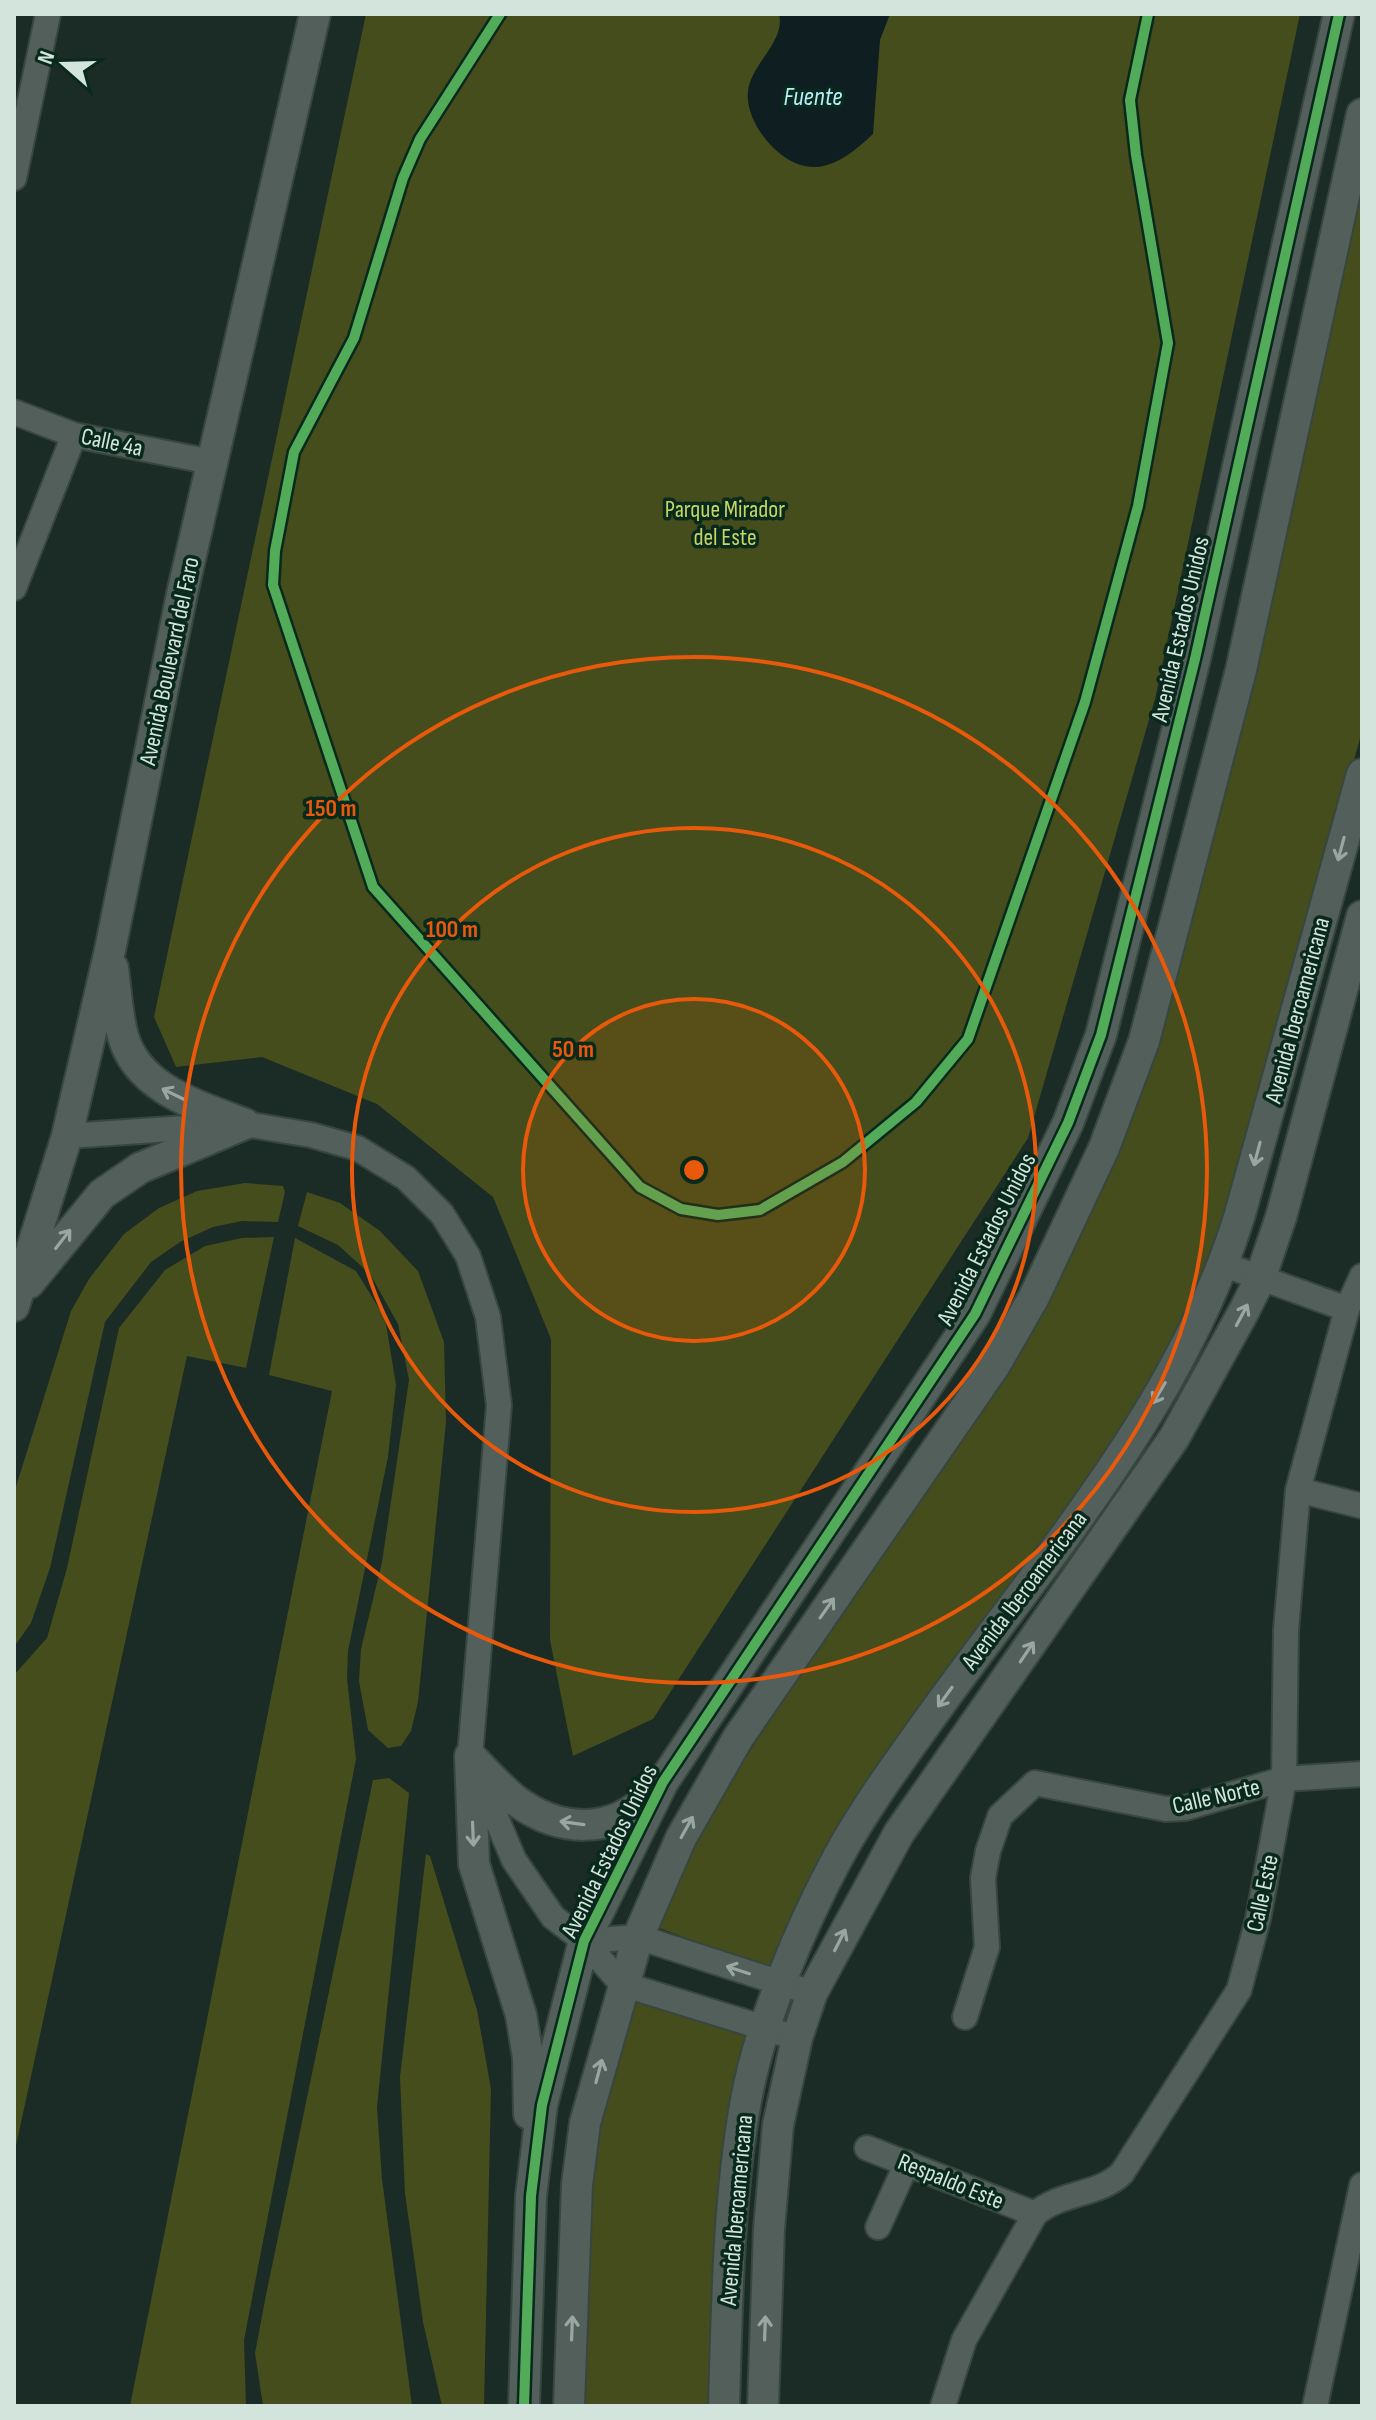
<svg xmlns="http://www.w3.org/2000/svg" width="1376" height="2420" viewBox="0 0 1376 2420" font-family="'Sofia Sans Condensed',sans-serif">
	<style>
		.green { fill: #444d1b }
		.water { fill: #0e1e21 }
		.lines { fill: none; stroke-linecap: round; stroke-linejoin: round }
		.minor-casing { stroke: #384640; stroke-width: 28 }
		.tertiary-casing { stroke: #384640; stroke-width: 34 }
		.minor { stroke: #525f5a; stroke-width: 24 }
		.tertiary { stroke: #525f5a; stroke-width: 30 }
		.cycleway-casing { stroke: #09291d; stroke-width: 15 }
		.cycleway { stroke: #51ab58; stroke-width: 10 }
		.oneway { stroke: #98a8a1 }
		.ring { fill: none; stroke: #e8590c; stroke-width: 4 }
		.labels { text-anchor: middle; stroke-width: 7; stroke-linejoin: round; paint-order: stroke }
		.street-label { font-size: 24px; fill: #d2e4db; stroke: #09291d }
		.park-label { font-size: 24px; fill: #c5d665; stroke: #09291d }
		.water-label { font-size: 26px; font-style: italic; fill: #b9edfa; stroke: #09291d }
		.centre { fill: #e8590c; stroke: #09291d; stroke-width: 4 }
		.ring-label { font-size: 24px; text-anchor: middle; font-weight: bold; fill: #e8590c; stroke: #09291d; stroke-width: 7; stroke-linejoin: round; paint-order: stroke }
	</style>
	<rect width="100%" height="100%" fill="#1b2c26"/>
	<!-- green -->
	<path class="green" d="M 366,14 L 1300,14 L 1155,699 L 1028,1138 L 653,1719 L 573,1756 L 550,1640 L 551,1339 L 493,1197 L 377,1104 L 262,1057 L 176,1067 L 154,1017 Z
		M 1362,163 L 1362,731 L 1232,1202 L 1183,1329 L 1087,1484 L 896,1744 L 797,1904 L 776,1971 L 659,1928 L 695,1834 L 931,1478 L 1115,1147 Z
		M 245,1183 L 283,1186 L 285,1192 L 278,1222 L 242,1221 L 213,1227 L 180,1242 L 151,1262 L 105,1322 L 50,1568 L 31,1623 L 14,1647 L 14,1493 L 71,1311 L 89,1279 L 124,1234 L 159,1208 L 197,1191 Z
		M 307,1192 L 340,1203 L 380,1231 L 418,1271 L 444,1342 L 446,1422 L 418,1702 L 411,1731 L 401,1746 L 388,1748 L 368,1730 L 359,1681 L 361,1649 L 382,1562 L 409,1380 L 398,1324 L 370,1274 L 338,1245 L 298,1226 Z
		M 274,1237 L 246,1368 L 187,1356 L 14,2155 L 14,1675 L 47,1638 L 67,1568 L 119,1328 L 165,1270 L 205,1246 L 242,1238 Z
		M 295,1238 L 356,1271 L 385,1318 L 396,1385 L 388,1457 L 348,1651 L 347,1679 L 356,1759 L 244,2340 L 246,2406 L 130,2406 L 332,1391 L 269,1375 Z
		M 389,1778 L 409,1793 L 377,2107 L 382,2179 L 412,2406 L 263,2406 L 255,2353 L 266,2295 L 373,1780 Z
		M 426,1854 L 430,1856 L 477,2010 L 491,2089 L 484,2406 L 442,2406 L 423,2322 L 405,2193 L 400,2077 Z
		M 631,1998 L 751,2036 L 727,2113 L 713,2406 L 579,2406 L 589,2148 Z"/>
	<!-- water -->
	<path class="water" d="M 779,14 L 890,14 L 880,40 L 873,134 C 857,149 838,166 815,167 C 782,169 744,123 748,91 C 751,64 786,41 779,14 Z"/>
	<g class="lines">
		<!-- minor casing -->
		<g class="minor-casing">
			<path id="minor" d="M 14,178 L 48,14
				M 14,412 L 74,435 L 212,462
				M 14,588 L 74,435
				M 67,1136 L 245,1124 L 311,1135 L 357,1148 L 406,1178 L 442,1214 L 468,1256 L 488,1317 L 499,1405 L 470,1756 L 514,1860 L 553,1917 L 584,1941 L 622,1984 L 797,2038
				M 1225,1265 L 1347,1309
				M 1298,1490 L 1362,1506
				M 584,1941 L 638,1937 L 812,1993
				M 965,2017 L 987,1947 L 983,1878 L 988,1851 L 1000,1816 L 1035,1783 L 1166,1809 L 1185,1808 L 1284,1779 L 1362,1774
				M 867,2148 L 1035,2214
				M 878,2227 L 907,2163
				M 943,2406 L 964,2340 L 1035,2214 C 1062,2191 1099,2196 1122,2173 L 1239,1990 L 1258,1919 L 1284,1779 L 1286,1630 L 1298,1490 L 1347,1309 L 1362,1276
				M 1315,2406 L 1362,2185"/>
		</g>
		<!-- tertiary casing -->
		<g class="tertiary-casing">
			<path id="tertiary" d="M 113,968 C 116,990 117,1015 123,1036 C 138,1090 200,1106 245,1124
				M 29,1283 L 102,1194 L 140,1168 L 245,1124
				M 14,1306 L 67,1136 L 110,950 L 182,594 L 315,14
				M 470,1756 L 474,1864 L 521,2015 L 528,2057 L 529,2114
				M 470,1756 C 484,1770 499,1787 515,1800 C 558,1832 612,1836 650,1795
				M 524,2406 L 531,2196 L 542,2105 L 584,1941 L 663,1782 L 975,1314 L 1068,1123 L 1101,1035 L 1195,659 L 1339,14
				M 569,2406 L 577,2185 L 585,2123 L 638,1937 L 681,1838 L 738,1738 L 995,1365 L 1034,1297 L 1104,1148 L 1144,1041 L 1241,670 L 1362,114
				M 724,2406 C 727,2304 728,2201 746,2100 C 761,2020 800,1928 838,1857 C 867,1804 903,1756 938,1707 C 1051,1551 1183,1401 1240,1214 L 1362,774
				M 763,2406 L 769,2229 L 778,2125 L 797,2038 L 812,1993 L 899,1833 L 1174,1438 L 1244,1311 L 1260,1279 L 1281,1217 L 1362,916"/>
		</g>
		<!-- minor -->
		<use href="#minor" class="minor"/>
		<!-- tertiary -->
		<use href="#tertiary" class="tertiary"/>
		<!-- cycleway casing -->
		<g class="cycleway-casing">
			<path id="cycleway" d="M 500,14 L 420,139 L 403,178 L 354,338 L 294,452 L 275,551 L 273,585 L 373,887 L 640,1187 L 681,1209 L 718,1215 L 760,1210 L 843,1162 L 916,1102 L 968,1039 L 1085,702 L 1138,506 L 1168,343 L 1136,155 L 1130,100 L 1148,14
				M 524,2406 L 531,2196 L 542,2105 L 584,1941 L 663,1782 L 975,1314 L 1068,1123 L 1101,1035 L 1195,659 L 1339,14"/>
		</g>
		<!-- cycleway -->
		<use href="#cycleway" class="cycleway"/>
	</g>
	<!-- one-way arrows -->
	<defs><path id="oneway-shaft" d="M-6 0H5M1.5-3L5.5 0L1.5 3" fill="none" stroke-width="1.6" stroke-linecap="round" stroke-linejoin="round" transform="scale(2)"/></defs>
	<g class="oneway">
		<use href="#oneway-shaft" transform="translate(1341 849) rotate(105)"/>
		<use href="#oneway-shaft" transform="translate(173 1094) rotate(-154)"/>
		<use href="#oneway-shaft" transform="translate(1257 1154) rotate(105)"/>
		<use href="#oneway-shaft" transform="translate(63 1239) rotate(-52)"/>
		<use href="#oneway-shaft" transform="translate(1242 1315) rotate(-62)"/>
		<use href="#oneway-shaft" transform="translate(1159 1393) rotate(121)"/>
		<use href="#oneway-shaft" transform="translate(827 1608) rotate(-55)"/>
		<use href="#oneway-shaft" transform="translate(1027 1652) rotate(-56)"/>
		<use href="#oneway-shaft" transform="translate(945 1697) rotate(126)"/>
		<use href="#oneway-shaft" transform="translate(572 1823) rotate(-172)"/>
		<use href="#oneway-shaft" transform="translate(687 1827) rotate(-61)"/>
		<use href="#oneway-shaft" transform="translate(473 1834) rotate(88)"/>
		<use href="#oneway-shaft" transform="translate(840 1940) rotate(-63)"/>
		<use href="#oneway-shaft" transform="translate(738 1970) rotate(-162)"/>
		<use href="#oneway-shaft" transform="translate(599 2071) rotate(-75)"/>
		<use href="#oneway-shaft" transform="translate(572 2328) rotate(-88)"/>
		<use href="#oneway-shaft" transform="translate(765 2328) rotate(-88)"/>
	</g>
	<!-- distance rings -->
	<circle cx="694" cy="1170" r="171" fill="#e8590c" fill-opacity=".12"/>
	<g class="ring">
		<circle cx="694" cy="1170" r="171"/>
		<circle cx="694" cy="1170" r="342"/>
		<circle cx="694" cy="1170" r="513"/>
	</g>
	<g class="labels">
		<!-- street labels -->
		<g class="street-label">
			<text transform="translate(112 442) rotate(12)" y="8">Calle 4a</text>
			<text transform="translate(1180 629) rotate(-77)" y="8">Avenida Estados Unidos</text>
			<text transform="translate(169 661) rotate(-78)" y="8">Avenida Boulevard del Faro</text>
			<text transform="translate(1297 1010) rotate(-75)" y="8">Avenida Iberoamericana</text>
			<text transform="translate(986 1239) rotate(-63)" y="8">Avenida Estados Unidos</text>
			<text transform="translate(1024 1590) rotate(-53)" y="8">Avenida Iberoamericana</text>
			<text transform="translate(1216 1796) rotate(-13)" y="8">Calle Norte</text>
			<text transform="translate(609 1851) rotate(-64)" y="8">Avenida Estados Unidos</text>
			<text transform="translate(1262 1893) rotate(-78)" y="8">Calle Este</text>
			<text transform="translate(951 2181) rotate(22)" y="8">Respaldo Este</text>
			<text transform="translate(736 2210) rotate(-85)" y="8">Avenida Iberoamericana</text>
		</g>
		<!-- park labels -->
		<g class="park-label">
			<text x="725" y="517">Parque Mirador<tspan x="725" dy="28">del Este</tspan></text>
		</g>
		<!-- water labels -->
		<g class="water-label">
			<text x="813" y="105">Fuente</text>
		</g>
	</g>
	<circle cx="694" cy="1170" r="12" class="centre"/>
	<g class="ring-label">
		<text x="331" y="816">150 m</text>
		<text x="452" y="937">100 m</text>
		<text x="573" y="1057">50 m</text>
	</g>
	<!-- border -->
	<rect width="1376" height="2420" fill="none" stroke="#d2e4db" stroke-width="32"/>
	<!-- north arrow -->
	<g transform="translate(64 64) rotate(290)" stroke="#09291d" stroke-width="6" paint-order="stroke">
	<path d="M0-6L14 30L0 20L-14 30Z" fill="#d2e4db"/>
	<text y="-12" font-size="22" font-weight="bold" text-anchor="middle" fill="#d2e4db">N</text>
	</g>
</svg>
